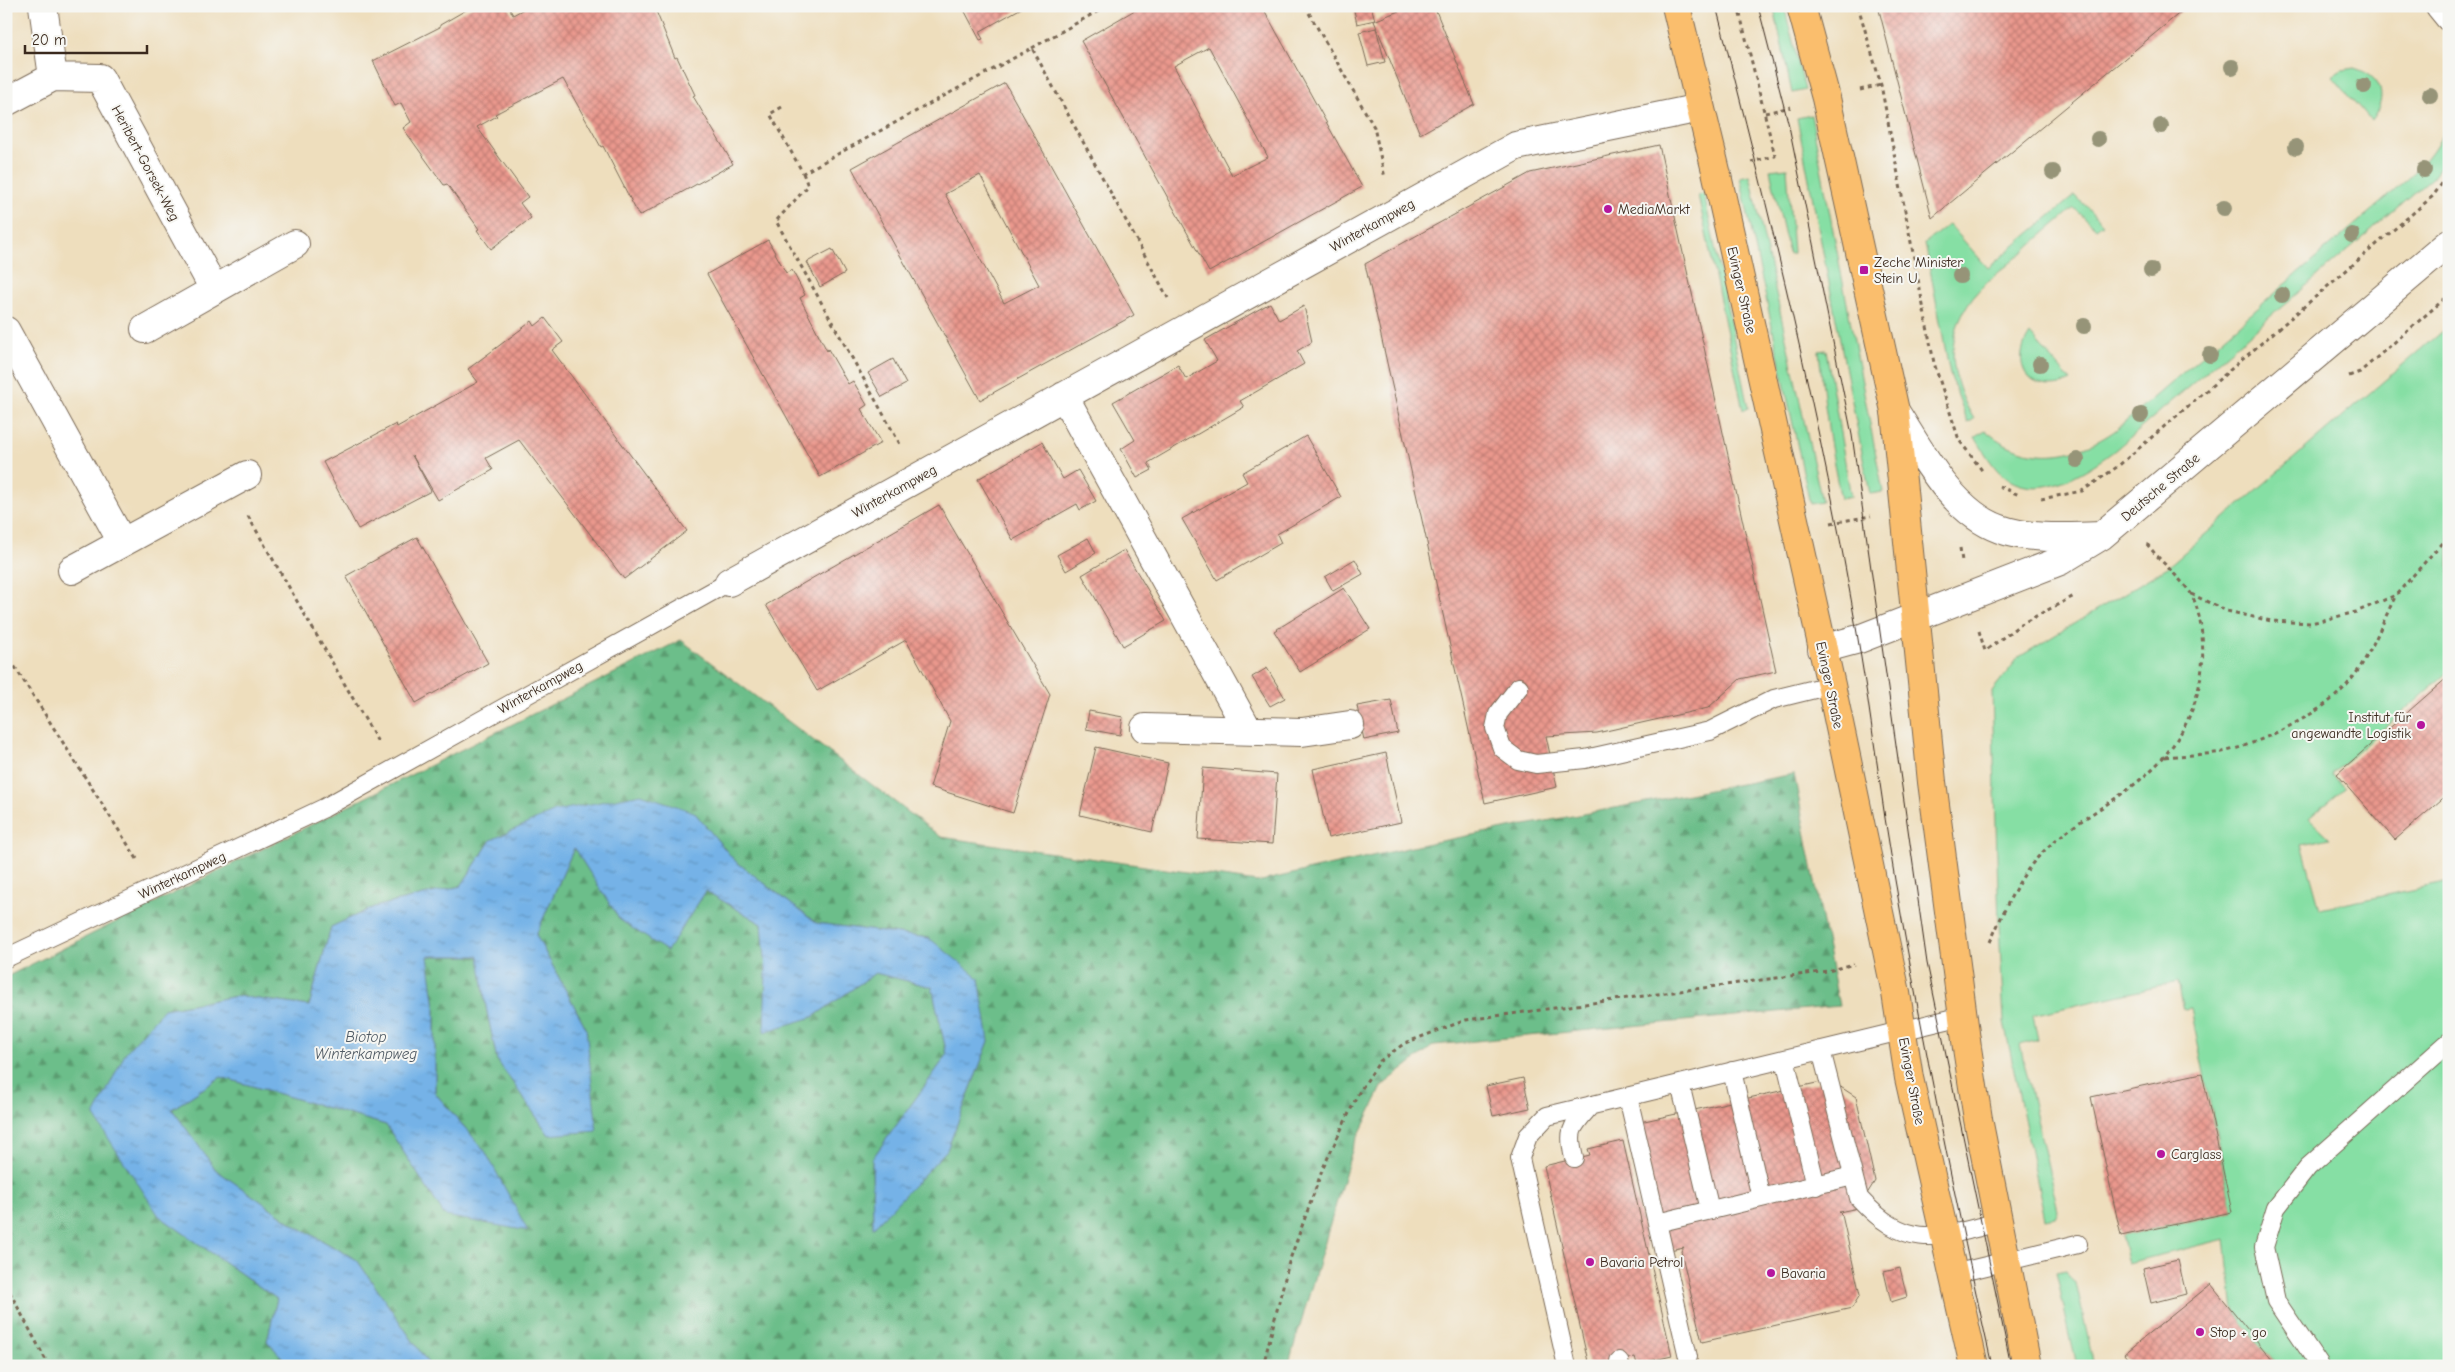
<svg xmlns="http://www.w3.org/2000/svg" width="2455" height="1372" viewBox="0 0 2455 1372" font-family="'Comic Neue',sans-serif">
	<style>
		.green { fill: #86dfa4; stroke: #608461 }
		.forest { fill: url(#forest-firs); stroke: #547454 }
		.water { fill: url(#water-ripples); stroke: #586e82 }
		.building { fill: url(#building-cross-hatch); fill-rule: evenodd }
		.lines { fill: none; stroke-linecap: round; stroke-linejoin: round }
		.service-casing { stroke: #7a6956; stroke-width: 20 }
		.minor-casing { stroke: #7a6956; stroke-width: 30 }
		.tertiary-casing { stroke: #7a6956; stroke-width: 30 }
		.primary-casing { stroke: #7a6956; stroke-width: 30 }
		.path { stroke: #7a6956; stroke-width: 3; stroke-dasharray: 4 4; stroke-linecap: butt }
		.service { stroke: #fff; stroke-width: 18 }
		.minor { stroke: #fff; stroke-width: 28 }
		.tertiary { stroke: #fff; stroke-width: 28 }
		.primary { stroke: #fabe6d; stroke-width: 28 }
		.tram { stroke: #3b2a1e; stroke-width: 1 }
		.tree { fill: #969478 }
		.poi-dot { fill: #b5179e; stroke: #f6f6f2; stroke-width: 2 }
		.labels { text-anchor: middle; stroke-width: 4; stroke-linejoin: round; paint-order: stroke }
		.street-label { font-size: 14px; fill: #3b2a1e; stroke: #f6f6f2 }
		.poi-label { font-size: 14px; fill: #3b2a1e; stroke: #f6f6f2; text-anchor: start }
		.water-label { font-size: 15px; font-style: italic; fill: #4f5a64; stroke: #f6f6f2 }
	</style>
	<defs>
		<pattern id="forest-firs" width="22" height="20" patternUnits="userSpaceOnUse" patternTransform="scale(1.25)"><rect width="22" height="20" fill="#6cbe8a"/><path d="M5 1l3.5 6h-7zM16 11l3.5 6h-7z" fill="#5a9b70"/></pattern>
		<pattern id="water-ripples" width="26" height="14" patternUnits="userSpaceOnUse" patternTransform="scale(1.25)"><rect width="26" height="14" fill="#74b2e7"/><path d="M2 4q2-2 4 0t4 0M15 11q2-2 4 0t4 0" fill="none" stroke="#6091bb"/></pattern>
		<pattern id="building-cross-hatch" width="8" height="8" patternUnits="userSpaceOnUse" patternTransform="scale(1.25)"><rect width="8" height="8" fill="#ea988d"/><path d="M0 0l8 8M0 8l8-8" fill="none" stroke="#bf7c73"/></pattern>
	</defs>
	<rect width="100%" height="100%" fill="#f6f6f2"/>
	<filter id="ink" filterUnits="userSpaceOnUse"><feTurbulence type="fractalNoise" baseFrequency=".02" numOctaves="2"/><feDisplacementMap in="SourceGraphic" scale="10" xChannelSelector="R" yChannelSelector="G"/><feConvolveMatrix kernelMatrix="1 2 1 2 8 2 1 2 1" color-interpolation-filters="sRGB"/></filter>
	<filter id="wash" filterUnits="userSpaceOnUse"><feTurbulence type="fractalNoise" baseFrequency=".0096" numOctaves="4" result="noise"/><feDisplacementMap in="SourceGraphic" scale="20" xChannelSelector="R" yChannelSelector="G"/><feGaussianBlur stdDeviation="1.12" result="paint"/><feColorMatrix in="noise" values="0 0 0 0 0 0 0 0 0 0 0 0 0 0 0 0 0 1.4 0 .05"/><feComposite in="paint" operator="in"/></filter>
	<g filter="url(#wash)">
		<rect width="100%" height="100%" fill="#eedebd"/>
		<!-- green -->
		<path class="green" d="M 1784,6 L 1805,90 L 1792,93 L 1774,9 L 1775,7 Z
			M 2354,68 C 2382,76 2389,97 2371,121 L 2332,76 L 2342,70 Z
			M 1811,115 L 1883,492 L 1870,494 L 1797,118 Z
			M 2448,118 L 2449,151 L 2435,175 L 2114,451 C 2080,476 2028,509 1994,466 C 1987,457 1981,447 1975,437 L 1985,430 C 2026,466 2075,459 2116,430 L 2408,179 C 2426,160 2441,144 2448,118 Z
			M 1787,168 L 1793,253 L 1789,254 L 1770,170 Z
			M 1750,175 L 1822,502 L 1810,504 L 1740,177 Z
			M 1704,194 L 1748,408 L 1743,410 L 1698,195 Z
			M 2075,195 L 2103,224 L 2096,229 L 2074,208 C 2055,224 2035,241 2016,258 C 2002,270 1985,282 1973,297 C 1943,336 1950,380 1974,419 L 1968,423 L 1950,374 L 1925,243 L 1949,224 L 1988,268 Z
			M 2449,325 L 2449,671 L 2332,774 L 2344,788 L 2309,818 L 2330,838 L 2302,844 L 2320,909 L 2449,882 L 2449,1366 L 2277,1366 L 2233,1311 L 2225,1239 L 2128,1263 L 2121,1236 L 2232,1212 L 2191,1009 L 2184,1010 L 2178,982 L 2033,1015 L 2038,1040 L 2020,1045 L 2058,1211 L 2055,1217 L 2045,1219 L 2004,1022 L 1999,924 L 1992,691 L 2019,657 L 2166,568 Z
			M 2030,334 L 2071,381 C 2035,398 2007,368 2030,334 Z
			M 1826,350 L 1851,497 L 1841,499 C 1830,450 1824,401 1819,351 Z
			M 2066,1270 L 2076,1283 L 2094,1366 L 2077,1366 L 2056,1272 Z"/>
		<!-- forest -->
		<path class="forest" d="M 681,640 L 941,837 L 1257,882 L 1425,844 L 1794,774 L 1839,1006 L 1434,1045 L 1383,1085 L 1353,1147 L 1288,1366 L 430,1366 L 357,1260 L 296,1226 L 216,1170 L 172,1109 L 221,1077 L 386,1125 L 445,1216 L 485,1151 L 435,1093 L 435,1007 L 427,956 L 480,956 L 486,1007 L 497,1060 L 549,1135 L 586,1028 L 536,935 L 574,848 L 620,919 L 667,950 L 706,891 L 762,924 L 766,969 L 813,1017 L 875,973 L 932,987 L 947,1055 L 872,1159 L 873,1227 L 947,1150 L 989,1041 L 929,938 L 816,923 L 734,860 L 694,812 L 491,840 L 461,886 L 374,907 L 331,927 L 309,1006 L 237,996 L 164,1009 L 159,1216 L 277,1299 L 267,1341 L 290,1366 L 6,1366 L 6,977 Z"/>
		<!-- water -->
		<path class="water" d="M 641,794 L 694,812 L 734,860 L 816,923 L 929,938 L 979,978 L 989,1041 L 947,1150 L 873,1228 L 872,1159 L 947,1055 L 932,987 L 875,973 L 813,1017 L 764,1032 L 766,969 L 762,924 L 706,891 L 667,951 L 620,920 L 574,848 L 536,935 L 586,1028 L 597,1131 L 549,1135 L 497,1060 L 486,1007 L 479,956 L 428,956 L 435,1007 L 435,1093 L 485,1151 L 528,1231 L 445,1216 L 386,1125 L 221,1077 L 172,1109 L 216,1170 L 296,1226 L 357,1260 L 430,1366 L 290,1366 L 267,1341 L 277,1299 L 159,1216 L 94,1116 L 126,1052 L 164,1009 L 237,996 L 309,1006 L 331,927 L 374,907 L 461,886 L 491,840 L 555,811 Z"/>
		<g id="blocks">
			<!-- building -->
			<path class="building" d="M 473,6 L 508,6 L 513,15 L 529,6 L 654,6 L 675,58 L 677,57 L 695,95 L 693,96 L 733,164 L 639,216 L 603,146 L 601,147 L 563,79 L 495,114 L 497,116 L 477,127 L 528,197 L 520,203 L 531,218 L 491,249 L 477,230 L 479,229 L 447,184 L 444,185 L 403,128 L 411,122 L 401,103 L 395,106 L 373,61 L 440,27 L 440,25 Z
				M 962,6 L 1025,6 L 979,32 L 983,39 L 980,40 Z
				M 1142,6 L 1262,6 L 1362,187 L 1209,272 L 1081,41 ZM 1209,47 L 1268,157 L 1232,175 L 1174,66 Z
				M 1353,6 L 1371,6 L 1375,20 L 1357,24 Z
				M 1411,6 L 1434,6 L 1474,104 L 1420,134 L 1374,21 Z
				M 1878,6 L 2188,6 L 1932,218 Z
				M 1376,28 L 1385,62 L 1368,66 L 1359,32 Z
				M 1005,83 L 1134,315 L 980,400 L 852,168 ZM 980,175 L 1039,285 L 1004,303 L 945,194 Z
				M 1659,145 L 1776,671 L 1740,679 L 1708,708 L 1597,733 L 1546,736 L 1557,787 L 1485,803 L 1365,264 L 1530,173 Z
				M 768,240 L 786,273 L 792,270 L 805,295 L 800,298 L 827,351 L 828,349 L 848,384 L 853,381 L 867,405 L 861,409 L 881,443 L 820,477 L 707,274 Z
				M 832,249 L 845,273 L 820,287 L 807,262 Z
				M 1270,303 L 1279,320 L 1304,306 L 1312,342 L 1297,351 L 1304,364 L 1240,401 L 1244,407 L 1148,463 L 1152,470 L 1137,478 L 1121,449 L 1135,440 L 1113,402 L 1178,365 L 1186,379 L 1217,361 L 1205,340 Z
				M 545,318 L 563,342 L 552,350 L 687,531 L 624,579 L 519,440 L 486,458 L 493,470 L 438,500 L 412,455 L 431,491 L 358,529 L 323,462 L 396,424 L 397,427 L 478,382 L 468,369 L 532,321 L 535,326 Z
				M 893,359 L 906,384 L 882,397 L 868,373 Z
				M 1306,436 L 1341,497 L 1277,534 L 1281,543 L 1217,580 L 1182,519 L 1247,482 L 1242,473 Z
				M 1042,442 L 1063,479 L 1078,470 L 1096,501 L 1080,510 L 1077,504 L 1013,540 L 978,479 Z
				M 939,505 L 1050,694 L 1013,813 L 930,787 L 950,721 L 906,640 L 817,691 L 766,605 Z
				M 417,537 L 488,663 L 416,703 L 346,576 Z
				M 1088,538 L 1096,553 L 1066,571 L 1057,555 Z
				M 1124,550 L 1166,621 L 1123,646 L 1082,575 Z
				M 1355,559 L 1363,574 L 1333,591 L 1325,577 Z
				M 1344,588 L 1370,629 L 1300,672 L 1274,631 Z
				M 1267,668 L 1285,698 L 1270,706 L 1252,677 Z
				M 2449,676 L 2449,793 L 2395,840 L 2337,774 Z
				M 1391,700 L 1398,733 L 1364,740 L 1357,706 Z
				M 1089,711 L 1123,717 L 1120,735 L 1086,729 Z
				M 1096,747 L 1168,763 L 1152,832 L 1080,815 Z
				M 1386,753 L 1401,822 L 1328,838 L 1313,769 Z
				M 1203,768 L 1277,774 L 1272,844 L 1198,839 Z
				M 2202,1073 L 2232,1212 L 2121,1236 L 2091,1097 Z
				M 1523,1078 L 1530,1108 L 1493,1116 L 1486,1086 Z
				M 1830,1080 L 1856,1097 L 1875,1181 L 1858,1208 L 1839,1212 L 1842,1215 L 1860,1295 L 1852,1308 L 1702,1342 L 1681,1251 L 1684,1247 L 1660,1252 L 1631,1124 Z
				M 1623,1141 L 1672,1356 L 1637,1364 L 1635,1357 L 1589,1366 L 1544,1166 L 1590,1155 L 1588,1149 Z
				M 2178,1260 L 2186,1294 L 2151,1303 L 2143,1268 Z
				M 1900,1268 L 1907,1297 L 1891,1302 L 1884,1272 Z
				M 2211,1284 L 2277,1366 L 2133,1366 L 2124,1354 Z"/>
		</g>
	</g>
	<g filter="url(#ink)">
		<use href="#blocks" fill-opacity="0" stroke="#7a6956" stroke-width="1"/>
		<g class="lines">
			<!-- service casing -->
			<g class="service-casing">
				<path id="service" d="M 1519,687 L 1498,714 L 1495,728 L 1502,748 L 1518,760 L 1536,764 L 1585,759 L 1710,731 L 1774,699 L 1831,685
					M 6,958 L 324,808 L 729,582
					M 1821,1050 L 1859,1198 C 1907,1250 1936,1239 1998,1222
					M 1785,1059 L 1816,1186
					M 1732,1071 L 1761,1198
					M 1680,1084 L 1710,1210
					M 1628,1097 L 1688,1357
					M 1574,1158 C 1567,1129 1572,1127 1591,1105
					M 1657,1223 L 1853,1176
					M 1953,1274 L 2078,1244
					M 1619,1361 L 1620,1366
					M 1567,1366 L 1520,1158 L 1528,1136 L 1547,1116 L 1963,1016
					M 2320,1366 L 2276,1301 L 2264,1247 L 2276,1208 L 2308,1167 L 2449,1042"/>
			</g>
			<!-- minor casing -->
			<g class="minor-casing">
				<path id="minor" d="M 2440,6 L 2449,17
					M 53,77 L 100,78 L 214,289
					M 6,102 L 53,77 L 43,6
					M 145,329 L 295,244
					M 6,331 L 122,542
					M 1064,396 L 1248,730
					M 72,570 L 247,475
					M 729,582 L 1516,146 L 1700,108
					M 1145,728 L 1302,732 L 1350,725"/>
			</g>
			<!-- tertiary casing -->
			<g class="tertiary-casing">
				<path id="tertiary" d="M 1895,411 C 1922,453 1952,512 2000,529 C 2030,540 2068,537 2099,536
					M 1822,649 L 1859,639 L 2060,561 L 2101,536 L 2449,243"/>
			</g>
			<!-- primary casing -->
			<g class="primary-casing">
				<path id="primary" d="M 1676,6 L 1716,171 L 1831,685 L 1896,993 L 1909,1078 L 1974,1366
					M 1801,6 L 1826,98 L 1895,411 L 1932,782 L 1967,1048 L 1978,1119 L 2027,1366"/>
			</g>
			<!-- path -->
			<path class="path" d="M 1305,6 L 1374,127 L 1385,178
				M 1738,6 L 1775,156 L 1751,162
				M 1858,6 L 1881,85 L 1934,363 L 1959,440 L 1984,473
				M 1032,48 L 1107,6
				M 1860,90 L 1881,85
				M 782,107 L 770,114 L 803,173 L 1032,48 L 1168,298
				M 1765,113 L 1791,107
				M 803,173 L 808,186 L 776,221 L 901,446
				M 2349,376 L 2360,372 L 2449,295
				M 1999,486 L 2019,495
				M 2041,499 L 2082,491 L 2117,467 L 2433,196 L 2449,174
				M 248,516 L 378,742
				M 1831,523 L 1871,516
				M 1960,548 L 1962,561
				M 2191,594 L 2227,611 L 2271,621 L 2311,623 L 2356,612 L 2396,595 L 2449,535
				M 1979,631 L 1985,651 L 2021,624 L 2076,595
				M 6,653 L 139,862
				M 2165,757 C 2184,755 2203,755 2222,752 C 2255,746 2318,715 2341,691 C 2367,666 2380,627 2396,595
				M 1990,942 C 2004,912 2017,878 2041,854 C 2072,822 2108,807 2141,779 C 2185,743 2207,692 2202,636 C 2201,623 2197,603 2190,592 C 2177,575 2160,561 2147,544
				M 6,1285 L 49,1366
				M 1263,1366 L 1289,1262 L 1323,1168 L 1358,1094 L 1380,1061 L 1405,1043 L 1466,1020 L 1828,971 L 1854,964"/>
			<!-- service -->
			<use href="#service" class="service"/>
			<!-- minor -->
			<use href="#minor" class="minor"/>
			<!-- tertiary -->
			<use href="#tertiary" class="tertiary"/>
			<!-- primary -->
			<use href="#primary" class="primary"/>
			<!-- tram -->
			<path class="tram" d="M 1716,6 C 1770,215 1822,426 1858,639 C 1872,719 1881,800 1895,880 C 1923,1043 1956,1204 1992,1366
				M 1758,6 L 1789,126 L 1852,435 L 1927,963 L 2011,1366"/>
		</g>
		<!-- trees -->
		<g class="tree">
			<circle cx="2232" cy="67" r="8"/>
			<circle cx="2364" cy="86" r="8"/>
			<circle cx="2430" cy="95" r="8"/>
			<circle cx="2161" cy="126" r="8"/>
			<circle cx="2098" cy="139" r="8"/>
			<circle cx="2296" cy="147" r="8"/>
			<circle cx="2424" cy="170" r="8"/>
			<circle cx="2053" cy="172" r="8"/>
			<circle cx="2224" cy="208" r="8"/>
			<circle cx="2352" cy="235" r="8"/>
			<circle cx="2151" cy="270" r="8"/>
			<circle cx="1960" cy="276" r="8"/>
			<circle cx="2282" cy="295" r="8"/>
			<circle cx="2084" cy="326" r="8"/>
			<circle cx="2210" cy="355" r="8"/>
			<circle cx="2040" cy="364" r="8"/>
			<circle cx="2141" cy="415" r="8"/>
			<circle cx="2077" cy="460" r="8"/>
		</g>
	</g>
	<!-- markers -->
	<g class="poi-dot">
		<circle cx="1608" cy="209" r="5"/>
		<rect x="1859" y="265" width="10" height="10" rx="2.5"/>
		<circle cx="2421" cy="725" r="5"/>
		<circle cx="2161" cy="1154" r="5"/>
		<circle cx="1590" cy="1262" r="5"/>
		<circle cx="1771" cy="1273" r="5"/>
		<circle cx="2200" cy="1332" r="5"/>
	</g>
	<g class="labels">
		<!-- street labels -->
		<g class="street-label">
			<text transform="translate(146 163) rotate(62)" y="5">Heribert-Gorsek-Weg</text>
			<text transform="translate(1372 225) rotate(-29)" y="5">Winterkampweg</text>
			<text transform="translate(1742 290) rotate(77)" y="5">Evinger Straße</text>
			<text transform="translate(2160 487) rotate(-40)" y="5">Deutsche Straße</text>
			<text transform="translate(894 491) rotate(-29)" y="5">Winterkampweg</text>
			<text transform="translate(1830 685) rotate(78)" y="5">Evinger Straße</text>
			<text transform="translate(540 687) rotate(-29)" y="5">Winterkampweg</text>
			<text transform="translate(182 875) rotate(-25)" y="5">Winterkampweg</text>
			<text transform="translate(1912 1081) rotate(79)" y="5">Evinger Straße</text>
		</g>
		<!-- poi labels -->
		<g class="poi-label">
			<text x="1618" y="214">MediaMarkt</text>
			<text x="1874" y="267">Zeche Minister<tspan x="1874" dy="16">Stein U</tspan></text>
			<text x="2411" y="722" text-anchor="end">Institut für<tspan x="2411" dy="16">angewandte Logistik</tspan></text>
			<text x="2171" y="1159">Carglass</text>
			<text x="1600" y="1267">Bavaria Petrol</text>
			<text x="1781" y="1278">Bavaria</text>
			<text x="2210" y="1337">Stop + go</text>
		</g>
		<!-- water labels -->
		<g class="water-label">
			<text x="366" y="1042">Biotop<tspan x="366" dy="17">Winterkampweg</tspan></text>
		</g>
	</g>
	<!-- margin -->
	<rect width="2455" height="1372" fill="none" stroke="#f6f6f2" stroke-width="25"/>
	<!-- scale -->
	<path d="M25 45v8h122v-8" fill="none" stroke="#3b2a1e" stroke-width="2.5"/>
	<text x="32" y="45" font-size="15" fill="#3b2a1e" stroke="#f6f6f2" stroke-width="4" paint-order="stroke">20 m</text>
</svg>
